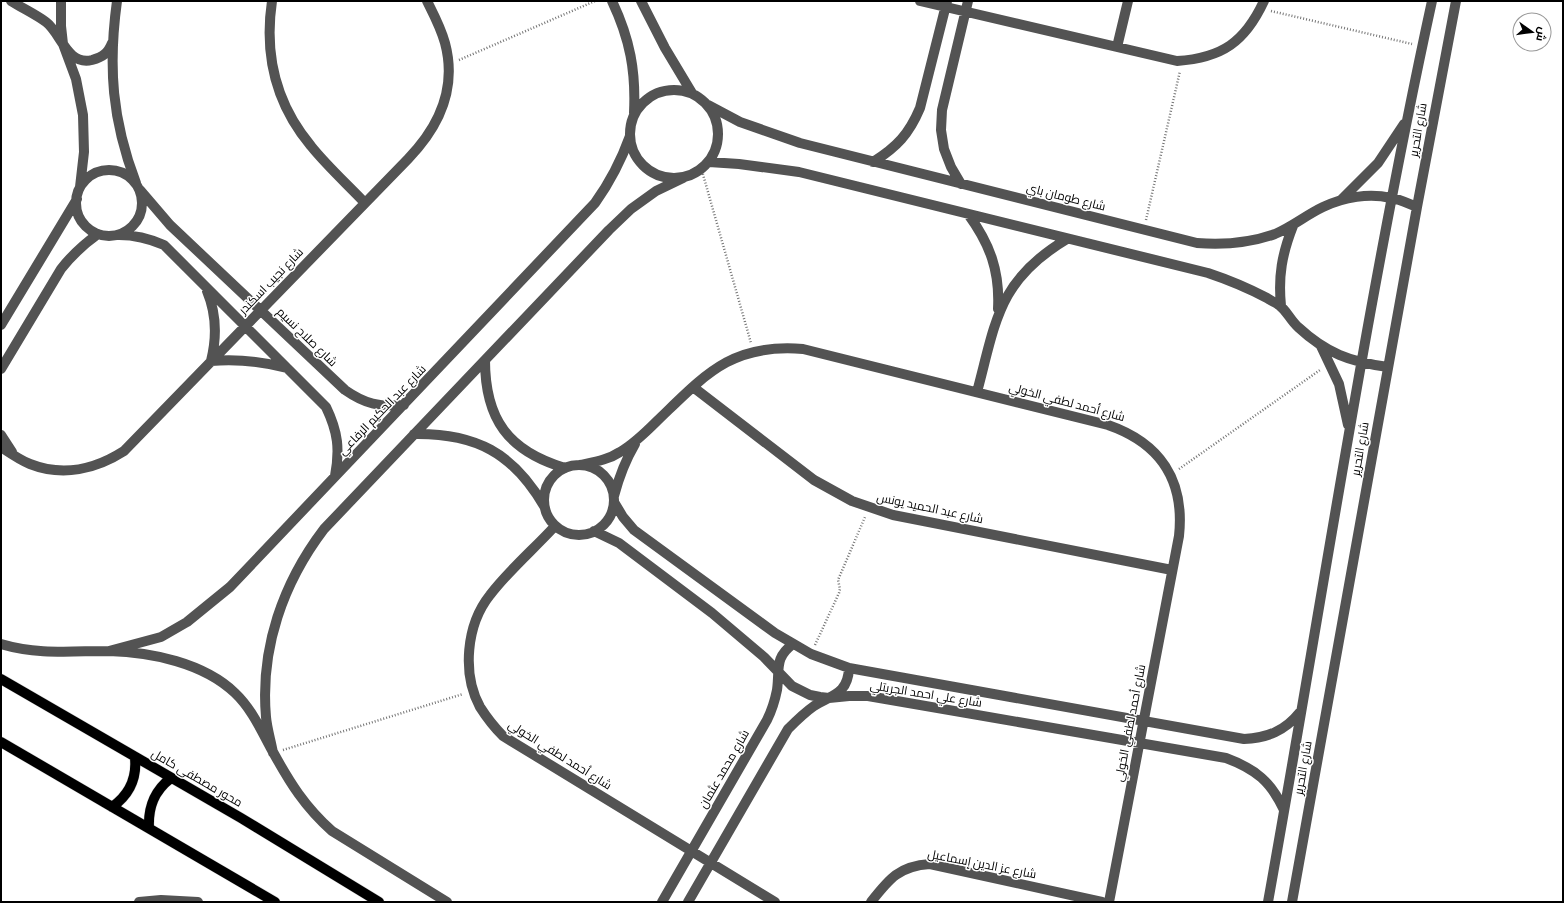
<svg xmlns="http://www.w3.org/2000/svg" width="1564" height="903" viewBox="0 0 1564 903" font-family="Cabin,Cairo,sans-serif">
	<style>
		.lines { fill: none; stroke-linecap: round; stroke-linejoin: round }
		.major-casing { stroke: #dbdbdb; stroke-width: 11 }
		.path { stroke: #757575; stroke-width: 2.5; stroke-dasharray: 1 2; stroke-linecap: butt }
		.minor { stroke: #535353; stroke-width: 10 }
		.major { stroke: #000; stroke-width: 10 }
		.labels { text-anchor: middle; stroke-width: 3; stroke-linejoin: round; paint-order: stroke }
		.street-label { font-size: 12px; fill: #000; stroke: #fff }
	</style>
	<rect width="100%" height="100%" fill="#fff"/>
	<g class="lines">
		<!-- major casing -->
		<g class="major-casing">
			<path id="major" d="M 1,679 L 241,818 L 379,902
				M 1,742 L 275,902
				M 112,807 C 129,795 137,779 135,758
				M 149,828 C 148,807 154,791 171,778"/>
		</g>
		<!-- path -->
		<path class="path" d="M 1271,11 L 1412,44
			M 459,60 L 595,1
			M 702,171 L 751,343
			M 1146,220 L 1180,71
			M 1179,469 L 1320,370
			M 815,645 L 839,593 L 840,589 L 838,580 L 865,517
			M 283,750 L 463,694"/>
		<!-- minor -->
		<path class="minor" d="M 11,1 C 22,8 35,14 46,22 C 61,33 67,66 92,60 C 103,57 108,53 112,43
			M 61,1 L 61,26 L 63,44 L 76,79 L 83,115 L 84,152 L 80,187
			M 117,1 C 108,67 112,120 136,183
			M 272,1 C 264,55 275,103 311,146 C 327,166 347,184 365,203
			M 612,1 C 630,39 636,71 634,113
			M 641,1 L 665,48 L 692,93
			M 920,1 L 1177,61 C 1222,58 1245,42 1264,1
			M 1117,47 L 1128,1
			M630 134a44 44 0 1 1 88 0a44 44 0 1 1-88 0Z
			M 708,105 L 740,122 L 800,143 L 1197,243 C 1223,245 1250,243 1275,234 C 1292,227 1306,215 1323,207 C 1344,197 1369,193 1391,198 C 1400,199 1409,204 1417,207
			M 709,162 L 739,164 L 799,172 L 1208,273 C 1229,280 1248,288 1267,298 C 1271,301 1277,303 1280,306 C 1286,310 1291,321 1298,327 C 1326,353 1350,362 1388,367
			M 873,162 C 897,147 909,134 920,108 L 947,1
			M76 203a33 33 0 1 1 66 0a33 33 0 1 1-66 0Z
			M 961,184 L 951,167 L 944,149 L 941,130 L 942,110 L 968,1
			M 140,190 L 170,225 L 345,390 C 365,404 379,407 404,405
			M 1341,200 L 1378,163 L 1404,124
			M 968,214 C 990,244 1000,271 998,309
			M 119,235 C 135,235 148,238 164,245 L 326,407 C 338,432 340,449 335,476
			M 207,291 C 217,315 217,337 211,361 C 237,359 261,361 287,368
			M 1281,306 C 1278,276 1282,254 1293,226
			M 1,325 L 77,199
			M 1321,346 L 1339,384 L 1348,425
			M 485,360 C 485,419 508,451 565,468
			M 1,369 L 61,269 C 72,255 84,244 98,234
			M 693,387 L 814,480 L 852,501 L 893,515 L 1172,570
			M 977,392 C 996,321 998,280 1067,239
			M 414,434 C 476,433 513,453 544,506
			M 1,435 L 12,452
			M 1,447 C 10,453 20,460 30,464 C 63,477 96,469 124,451 L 408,159 C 439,127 457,88 445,43 C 441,28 434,15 427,1
			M 580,465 C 594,462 608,460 620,452 C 634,444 646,432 657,421 C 705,375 731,343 803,349 L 1108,425 C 1160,443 1185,480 1179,536 L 1109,902
			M544 500a35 35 0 1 1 70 0a35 35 0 1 1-70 0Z
			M 614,496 C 619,477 625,461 635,444
			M 614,502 L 623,517 L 634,530 L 775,633 L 811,654 L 849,668 L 1244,739 C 1267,738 1285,731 1300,712
			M 555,526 C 534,549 509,570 490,595 C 466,625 462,674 480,707 C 487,718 494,727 503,736 L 775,902
			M 594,531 L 619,543 L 712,613 L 764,657 L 792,686 L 810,695 L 820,697 L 829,698 L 849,696 L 868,696 L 1226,758 C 1256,769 1271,782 1284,810
			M 1,644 C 38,655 71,651 109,651 C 151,652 204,663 235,693 C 252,709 262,732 273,752 C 290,783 305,807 332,831 L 447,902
			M 109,651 L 161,637 L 187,622 L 230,587 L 595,203 C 610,182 621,161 630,136
			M 273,753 C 271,741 267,729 266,717 C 260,648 283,583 324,529 L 609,230 L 631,209 L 656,191 L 683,178
			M 139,902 L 161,900 L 198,902
			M 662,902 L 767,720 C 772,710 775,700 777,690 C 780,669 774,658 793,644
			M 688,902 L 788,729 C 796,721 804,713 814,706 C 832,695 848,694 849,668
			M 871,902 C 889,879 899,866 930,864 L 1102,902
			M 1268,902 C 1322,602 1367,299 1432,1
			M 1292,902 L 1417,207 L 1456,1"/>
		<!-- major -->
		<use href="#major" class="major"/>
	</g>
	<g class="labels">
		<!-- street labels -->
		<g class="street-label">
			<text transform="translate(1418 130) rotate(-80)" y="4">شارع التحرير</text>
			<text transform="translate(1066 197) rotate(14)" y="4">شارع طومان باي</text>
			<text transform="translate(271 281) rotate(-46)" y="4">شارع نجيب اسكندر</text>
			<text transform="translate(307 337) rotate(44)" y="4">شارع صلاح نسيم</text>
			<text transform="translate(1067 402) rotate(15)" y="4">شارع أحمد لطفي الخولي</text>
			<text transform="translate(382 410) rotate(-46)" y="4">شارع عبد الحكيم الرفاعي</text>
			<text transform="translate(1360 449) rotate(-80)" y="4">شارع التحرير</text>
			<text transform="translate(930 508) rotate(12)" y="4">شارع عبد الحميد يونس</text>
			<text transform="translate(926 694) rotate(9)" y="4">شارع علي احمد الجريتلي</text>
			<text transform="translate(1130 723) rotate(-79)" y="4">شارع أحمد لطفي الخولي</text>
			<text transform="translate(560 755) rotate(32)" y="4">شارع أحمد لطفي الخولي</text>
			<text transform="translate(1303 768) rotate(-80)" y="4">شارع التحرير</text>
			<text transform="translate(724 769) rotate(-60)" y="4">شارع محمد عثمان</text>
			<text transform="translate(197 778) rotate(30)" y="4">محور مصطفى كامل</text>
			<text transform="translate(982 864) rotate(11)" y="4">شارع عز الدين إسماعيل</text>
		</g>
	</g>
	<!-- border -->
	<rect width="1564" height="903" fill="none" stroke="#000000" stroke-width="4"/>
	<!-- north arrow -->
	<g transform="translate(1532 32) rotate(104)"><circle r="19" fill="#ffffff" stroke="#999999"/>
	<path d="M0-3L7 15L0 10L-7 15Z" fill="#000000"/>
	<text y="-6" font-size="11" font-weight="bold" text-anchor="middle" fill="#000000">ش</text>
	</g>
</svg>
